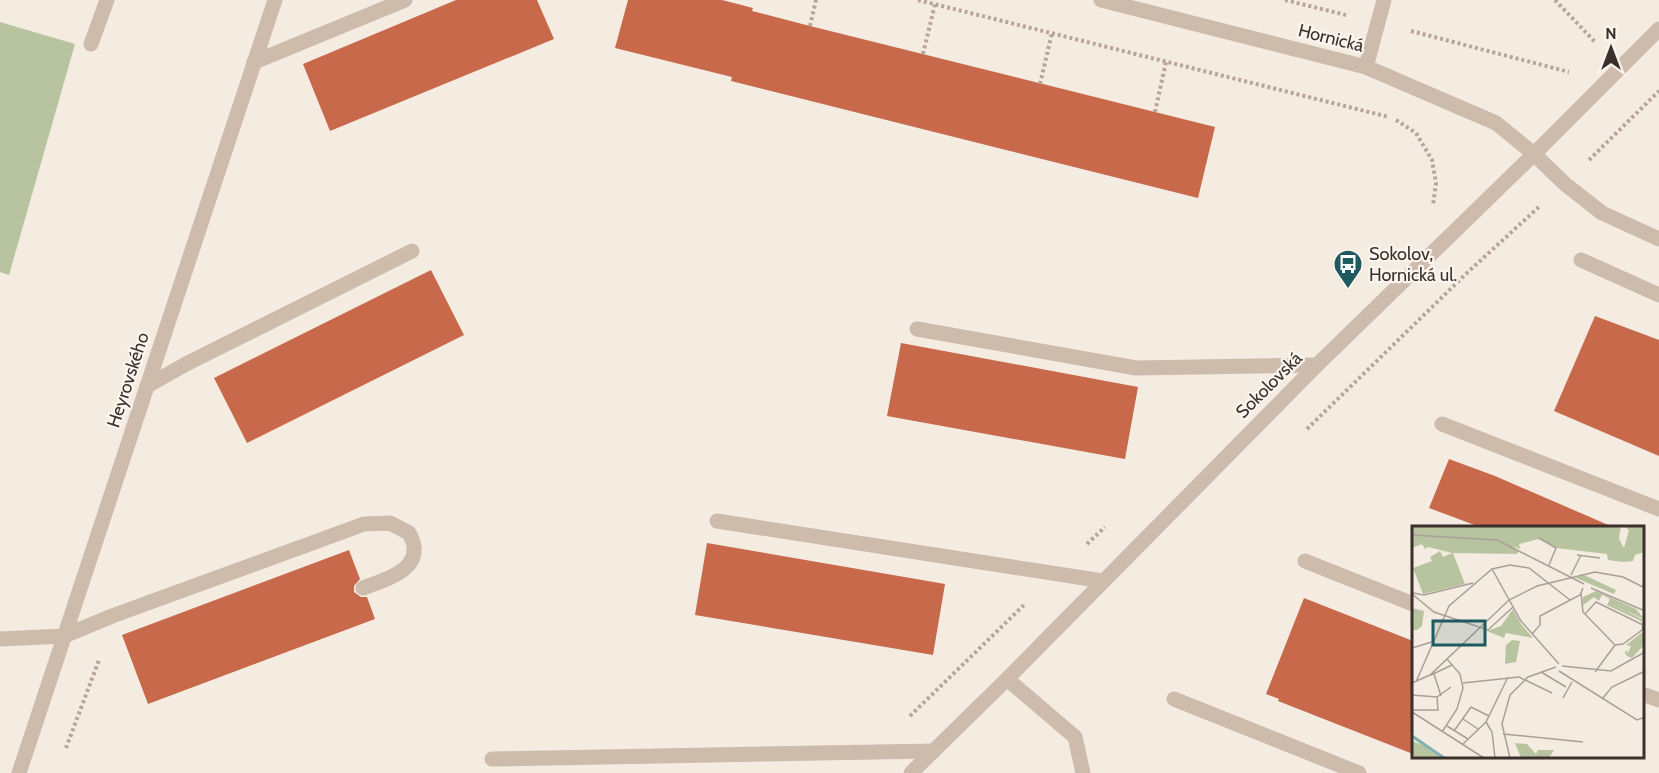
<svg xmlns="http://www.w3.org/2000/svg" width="1659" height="773" viewBox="0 0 1659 773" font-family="Cabin,sans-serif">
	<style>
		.green { fill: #b8c4a0 }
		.building { fill: #c8694b }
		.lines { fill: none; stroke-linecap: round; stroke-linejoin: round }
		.path { stroke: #b9a596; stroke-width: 4; stroke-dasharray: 3 3; stroke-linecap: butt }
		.service { stroke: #cdbbac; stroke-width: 15 }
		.minor { stroke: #cdbbac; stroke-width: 15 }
		.labels { text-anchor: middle; stroke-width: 4.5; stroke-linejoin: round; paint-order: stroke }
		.street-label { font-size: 18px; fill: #3b302b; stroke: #fbf5ee }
		.poi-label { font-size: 18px; fill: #3b302b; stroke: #fbf5ee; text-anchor: start }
		.inset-river { fill: none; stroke: #7fb0b2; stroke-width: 3 }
		.inset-road { fill: none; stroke: #aaa098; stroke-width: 1.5 }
		.view { fill: #1f5a5e; fill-opacity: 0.15; stroke: #1f5a5e; stroke-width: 3 }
		.inset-edge { fill: none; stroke: #3b302b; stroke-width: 3 }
	</style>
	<rect width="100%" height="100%" fill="#f4ebe1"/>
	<!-- green -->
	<path class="green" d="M 0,22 L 75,44 L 9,275 L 0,272 Z"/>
	<!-- building -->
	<path class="building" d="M 456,0 L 537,0 L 554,39 L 330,131 L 303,64 Z
		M 628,0 L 722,0 L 753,8 L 752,11 L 810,26 L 1215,127 L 1198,198 L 731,81 L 732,77 L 615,48 Z
		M 431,270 L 464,335 L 247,443 L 214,378 Z
		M 1595,316 L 1659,340 L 1659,456 L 1554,411 Z
		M 901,343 L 1138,387 L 1125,459 L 887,416 Z
		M 1449,459 L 1495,476 L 1613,527 L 1480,527 L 1429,508 Z
		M 707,543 L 945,584 L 933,655 L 695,615 Z
		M 349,550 L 360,579 L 354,586 L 354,592 L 361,597 L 367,597 L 375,619 L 148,704 L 122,635 Z
		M 1304,598 L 1413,641 L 1413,754 L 1278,701 L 1279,699 L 1266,694 Z"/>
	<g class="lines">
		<!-- path -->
		<path class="path" d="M 918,0 L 1389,117
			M 1285,0 L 1346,15
			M 1555,0 L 1596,43
			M 810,26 L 816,0
			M 1411,31 L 1569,72
			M 923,54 L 935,4
			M 1040,84 L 1052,33
			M 1155,112 L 1166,62
			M 1396,120 L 1416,133 L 1432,160 L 1436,183 L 1433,205
			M 1589,160 L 1659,91
			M 1307,429 L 1469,271 L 1540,206
			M 1087,544 L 1105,527
			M 910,716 L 1025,604
			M 66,748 L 99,660"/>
		<!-- service -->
		<path class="service" d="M 91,44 L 107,0
			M 254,62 L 405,0
			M 1366,67 L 1384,0
			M 1581,260 L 1659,295
			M 917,329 L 1136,368 L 1317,365
			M 147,386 L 186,364 L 412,251
			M 1442,424 L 1659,509
			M 717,521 L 1103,581
			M 1305,561 L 1413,604
			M 64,636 L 112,616 L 364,524 L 390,523 L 409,533 C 411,537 414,542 414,547 C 417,572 381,581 363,588
			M 1007,679 L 1075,737 L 1083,773
			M 1642,694 L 1659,700
			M 1174,699 L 1359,773
			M 492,759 L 934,751"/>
		<!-- minor -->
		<path class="minor" d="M 1101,0 L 1366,67 L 1496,123 L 1534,154 L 1565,184 L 1602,213 L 1659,239
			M 0,639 L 64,636
			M 19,773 L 275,0
			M 911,773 L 1007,679 L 1317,365 L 1534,154 L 1659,29"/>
	</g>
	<!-- icons -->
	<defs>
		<g id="bus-pin" transform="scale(1.5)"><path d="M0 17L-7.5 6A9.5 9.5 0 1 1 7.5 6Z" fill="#1f5a5e" stroke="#fbf5ee"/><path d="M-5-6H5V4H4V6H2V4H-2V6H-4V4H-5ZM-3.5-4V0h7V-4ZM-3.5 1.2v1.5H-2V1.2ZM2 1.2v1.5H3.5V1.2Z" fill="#fff"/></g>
	</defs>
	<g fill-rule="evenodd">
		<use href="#bus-pin" x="1348" y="264"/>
	</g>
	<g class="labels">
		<!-- street labels -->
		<g class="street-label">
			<text transform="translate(1331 38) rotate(14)" y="6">Hornická</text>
			<text transform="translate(128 380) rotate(-72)" y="6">Heyrovského</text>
			<text transform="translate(1269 385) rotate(-45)" y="6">Sokolovská</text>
		</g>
		<!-- poi labels -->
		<g class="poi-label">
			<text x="1369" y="260">Sokolov,<tspan x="1369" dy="21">Hornická ul.</tspan></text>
		</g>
	</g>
	<!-- overview -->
	<g transform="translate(1412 526)">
		<rect width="232" height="232" fill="#f4ebe1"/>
		<path d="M 0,0 L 209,0 L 207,13 L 212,22 L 217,4 L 212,0 L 232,0 L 232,26 L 223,29 L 221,35 L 211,36 L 196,34 L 195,28 L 144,22 L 127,13 L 107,18 L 108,23 L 101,20 L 107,25 L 105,28 L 41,27 L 53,58 L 11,68 L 1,42 L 20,35 L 18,31 L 28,25 L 31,31 L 40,27 L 16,21 L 13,23 L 10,18 L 0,22 ZM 170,48 L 204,64 L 202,68 L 164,52 ZM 184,65 L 224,83 L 232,93 L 203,80 L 230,93 L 232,103 L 229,95 L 195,79 L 198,73 L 190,69 L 187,75 L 182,71 L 170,80 L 171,71 ZM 0,82 L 12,85 L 10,100 L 5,104 L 0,104 ZM 101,83 L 109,98 L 121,112 L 94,107 L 92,112 L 75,105 L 89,100 ZM 232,105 L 232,119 L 220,132 L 215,130 L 213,127 L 214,124 L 216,127 L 219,120 L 214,119 ZM 100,114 L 108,115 L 104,136 L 93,138 L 94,119 ZM 0,215 L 11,219 L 29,232 L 0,232 ZM 103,217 L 115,218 L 124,228 L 126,224 L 142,224 L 137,232 L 109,232 Z" fill="#b8c4a0"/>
		<path class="inset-river" d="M 0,210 L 32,232"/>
		<path class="inset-road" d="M 0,9 L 85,14 L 172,58M 127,12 L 144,22 L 137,39M 165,29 L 188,32M 80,43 L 109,95 L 147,138M 159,49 L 169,29M 179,62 L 233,85M 1,67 L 12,69 L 61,57M 169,67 L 171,86 L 203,119 L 183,146M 0,68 L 22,86 L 76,104 L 101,81M 173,88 L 184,76 L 231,99 L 230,104 L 211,118 L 203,119M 120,108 L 128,99 L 128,90 L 168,69 L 171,62M 0,122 L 23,115M 150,140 L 199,145 L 233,126M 147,145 L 225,194 L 233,191M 129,146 L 154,161M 22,148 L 29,170M 19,149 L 40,139M 4,156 L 37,80 L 80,43 L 98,39 L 117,42 L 158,74M 0,157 L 18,149 L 97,74 L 125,60 L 183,46 L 211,51 L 233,62M 51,157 L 107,151 L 140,167M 0,169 L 25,171 L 39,161M 151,172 L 160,156M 190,173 L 200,161 L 233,145M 0,184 L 26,184 L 25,171M 0,186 L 72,232M 51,193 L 66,203M 74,196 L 80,206 L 83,232M 35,200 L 56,213M 42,205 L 59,181 L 77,190M 30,206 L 45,183 L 51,162 L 48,148 L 35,133M 91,208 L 171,216M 50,219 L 74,196 L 96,151M 98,232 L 90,198 L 98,169 L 116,151 L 144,141"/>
		<path class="view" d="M 21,95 L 73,95 L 73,119 L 21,119 Z"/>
		<rect width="232" height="232" class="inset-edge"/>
	</g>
	<!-- north arrow -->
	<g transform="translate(1611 48)" stroke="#fbf5ee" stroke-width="4.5" paint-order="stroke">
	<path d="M0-4.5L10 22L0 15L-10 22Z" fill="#3b302b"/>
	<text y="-9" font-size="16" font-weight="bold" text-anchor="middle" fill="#3b302b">N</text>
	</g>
</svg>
